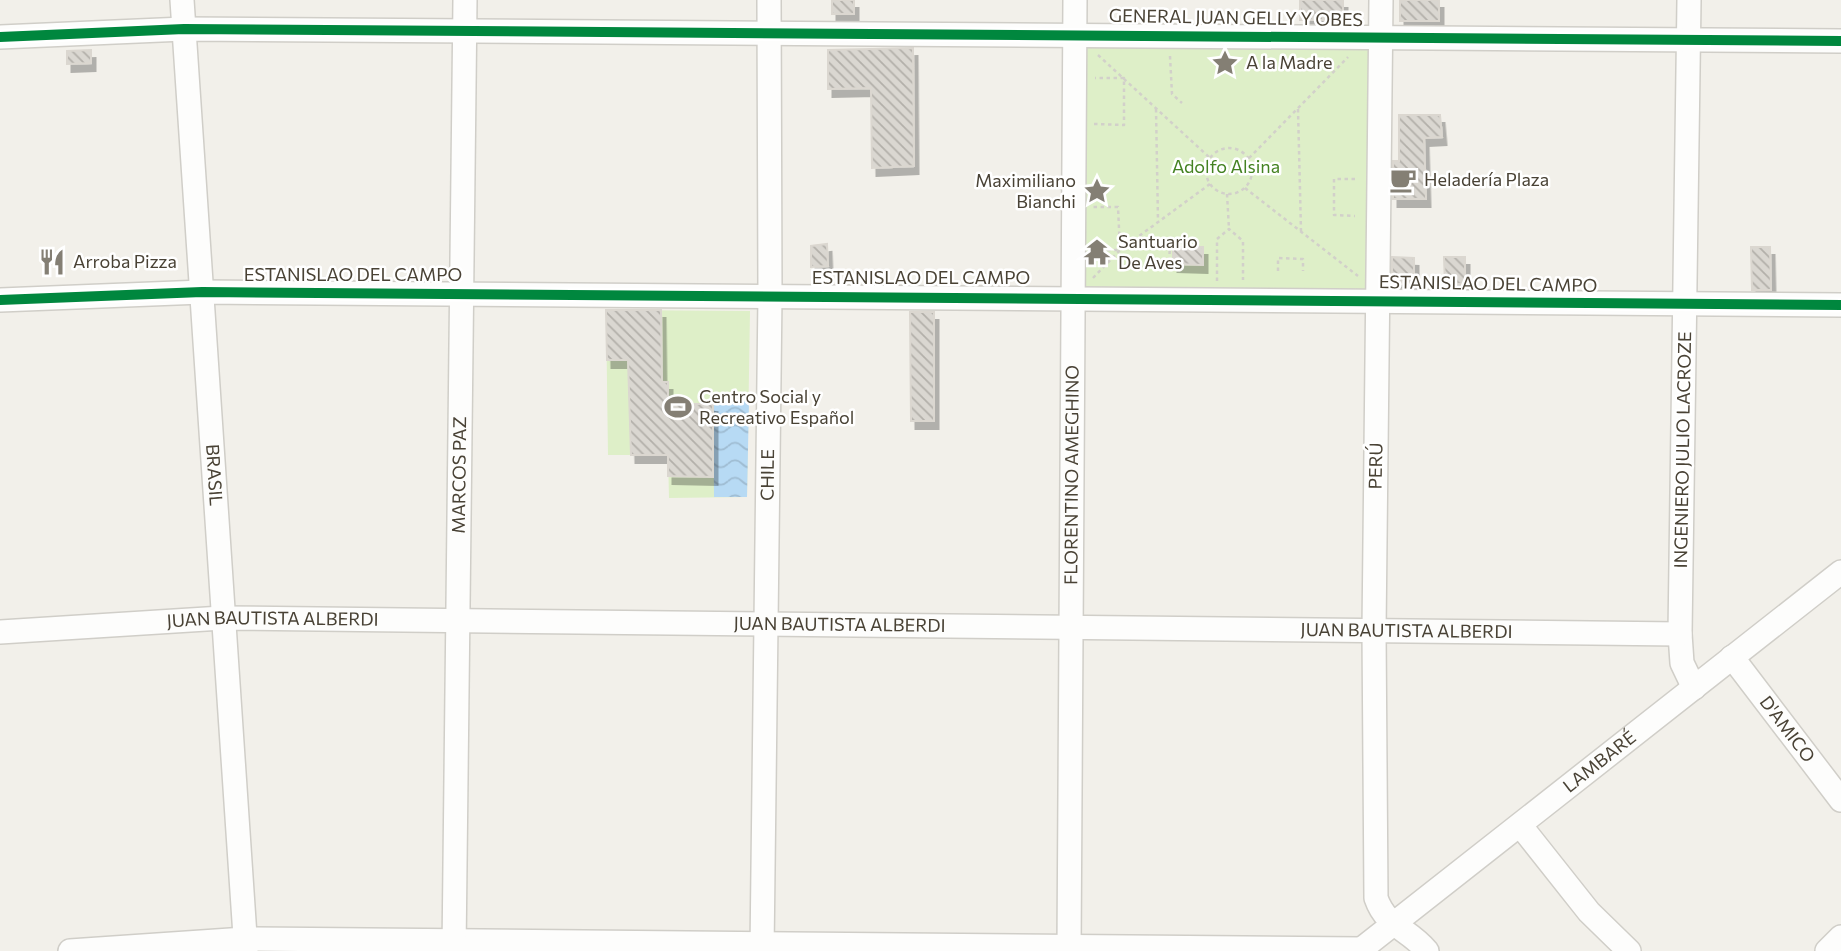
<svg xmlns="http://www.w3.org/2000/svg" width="1841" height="951" viewBox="0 0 1841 951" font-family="Commissioner,sans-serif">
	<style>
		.park { fill: #deefc8 }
		.water { fill: url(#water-waves) }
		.building { fill: url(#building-back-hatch); stroke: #dbd7d0; stroke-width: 2; filter: url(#shadow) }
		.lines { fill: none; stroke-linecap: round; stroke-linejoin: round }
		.minor-casing { stroke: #d0cec8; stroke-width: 26 }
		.path { stroke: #d2d0ca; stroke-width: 2.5; stroke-dasharray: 3.5 3.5; stroke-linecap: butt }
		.minor { stroke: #fdfdfc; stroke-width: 23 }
		.cycleway-casing { stroke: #fff; stroke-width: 15 }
		.cycleway { stroke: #00873e; stroke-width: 10 }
		.labels { text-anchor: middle; stroke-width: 5; stroke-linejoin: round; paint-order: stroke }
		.street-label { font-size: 18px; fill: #494235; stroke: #fff }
		.poi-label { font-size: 18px; fill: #494235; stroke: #fff; text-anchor: start }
		.park-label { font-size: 18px; fill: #448222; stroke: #fff }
	</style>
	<defs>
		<pattern id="water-waves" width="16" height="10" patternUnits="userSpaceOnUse" patternTransform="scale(1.75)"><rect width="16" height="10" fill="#b7daf4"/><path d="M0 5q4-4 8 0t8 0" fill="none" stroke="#9fbcd2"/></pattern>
		<pattern id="building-back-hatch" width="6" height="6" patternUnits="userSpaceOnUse" patternTransform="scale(1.75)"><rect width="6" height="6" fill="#dad7d1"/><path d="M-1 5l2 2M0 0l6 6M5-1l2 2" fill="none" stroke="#b3b0aa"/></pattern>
		<filter id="shadow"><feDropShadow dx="4.5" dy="8" stdDeviation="0" flood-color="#0004"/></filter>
	</defs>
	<rect width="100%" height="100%" fill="#f2f0ea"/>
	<!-- park -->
	<path class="park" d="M 1087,43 L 1368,45 L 1368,289 L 1081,292 Z
		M 606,310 L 750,311 L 747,497 L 669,498 L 668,455 L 608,455 Z"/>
	<!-- water -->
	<path class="water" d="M 749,401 L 747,497 L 714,497 L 713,402 Z"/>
	<!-- building -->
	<path class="building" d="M 832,0 L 854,0 L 854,14 L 832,14 Z
		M 1300,0 L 1343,0 L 1343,20 L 1300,20 Z
		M 1400,0 L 1439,0 L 1439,21 L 1400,21 Z
		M 913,48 L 914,166 L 872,168 L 871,88 L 828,89 L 828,50 Z
		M 91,50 L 91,63 L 67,64 L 67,51 Z
		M 1399,115 L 1440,115 L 1442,137 L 1424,138 L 1426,199 L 1393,199 L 1393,161 L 1399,161 Z
		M 827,244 L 828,266 L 811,267 L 811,246 Z
		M 1173,247 L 1203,247 L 1203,265 L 1173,264 Z
		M 1751,247 L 1770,247 L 1771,290 L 1752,290 Z
		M 1392,257 L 1414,258 L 1414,283 L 1392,284 Z
		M 1444,257 L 1465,257 L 1465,284 L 1445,284 Z
		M 606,310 L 661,310 L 662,382 L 668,382 L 668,404 L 713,404 L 713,477 L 668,476 L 668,455 L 631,455 L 628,360 L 607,360 Z
		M 910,312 L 934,312 L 934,421 L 911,421 Z"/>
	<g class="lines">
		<!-- minor casing -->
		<g class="minor-casing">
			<g id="minor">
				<path id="s1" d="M 182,0 L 246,951"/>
				<path d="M 1381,0 L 1374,631 L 1376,898 C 1386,927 1408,928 1427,951"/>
				<path d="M 1689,0 L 1680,634 L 1682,663 L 1694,688"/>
				<path d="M 0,37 L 184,29 L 1841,41"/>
				<path d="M 0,300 L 202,292 L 1841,305"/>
				<path id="s2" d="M 0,632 L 222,618 L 1680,634"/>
				<path id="s3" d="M 1732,657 L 1841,800"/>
				<path d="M 1520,825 L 1589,912 L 1629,951"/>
				<path d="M 70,951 L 245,939 L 1361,949"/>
				<path id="s4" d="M 454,951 L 465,0"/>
				<path id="s5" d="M 762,951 L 770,295 L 769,0"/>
				<path id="s6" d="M 1069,951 L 1075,0"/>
				<path id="s7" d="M 1359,951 L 1841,572"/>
				<path d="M 1827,951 L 1841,937"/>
			</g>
		</g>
		<!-- path -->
		<path class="path" d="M 1098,55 L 1210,158
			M 1170,56 L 1172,94 L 1182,103
			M 1156,109 L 1158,221
			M 1298,109 L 1301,231
			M 1094,124 L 1124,125 L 1124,78 L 1095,78
			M1206 171a23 23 0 1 1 46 0a23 23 0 1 1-46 0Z
			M 1249,158 L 1348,57
			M 1355,179 L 1334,179 L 1334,215 L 1355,216
			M 1245,188 L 1358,276
			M 1227,194 L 1229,229
			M 1093,250 L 1120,250 L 1118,207 L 1093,207
			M 1169,268 L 1170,243 L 1187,243
			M 1278,271 L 1278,258 L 1303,259 L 1303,271
			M 1093,278 L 1120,250 L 1210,184
			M 1217,281 L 1217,239 L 1229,229 L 1243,241 L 1243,280"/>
		<!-- minor -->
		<use href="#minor" class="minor"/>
		<!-- cycleway casing -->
		<g class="cycleway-casing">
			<path id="cycleway" d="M 0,37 L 184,29 L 1841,41
				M 0,300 L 202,292 L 1841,305"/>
		</g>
		<!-- cycleway -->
		<use href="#cycleway" class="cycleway"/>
	</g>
	<!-- icons -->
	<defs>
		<g id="sight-bare" transform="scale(2.1)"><path d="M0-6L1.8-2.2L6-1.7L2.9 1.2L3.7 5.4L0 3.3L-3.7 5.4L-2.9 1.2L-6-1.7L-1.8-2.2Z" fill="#847f74" stroke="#fff" stroke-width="2.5" paint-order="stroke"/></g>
		<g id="cafe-bare" transform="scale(2.1)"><path d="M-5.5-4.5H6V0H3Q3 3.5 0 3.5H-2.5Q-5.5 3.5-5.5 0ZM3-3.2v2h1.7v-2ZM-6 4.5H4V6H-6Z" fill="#847f74" stroke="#fff" stroke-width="2.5" paint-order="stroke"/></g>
		<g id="temple-bare" transform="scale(2.1)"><path d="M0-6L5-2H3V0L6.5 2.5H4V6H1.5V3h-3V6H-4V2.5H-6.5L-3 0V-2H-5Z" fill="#847f74" stroke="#fff" stroke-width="2.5" paint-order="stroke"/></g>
		<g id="restaurant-bare" transform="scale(2.1)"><path d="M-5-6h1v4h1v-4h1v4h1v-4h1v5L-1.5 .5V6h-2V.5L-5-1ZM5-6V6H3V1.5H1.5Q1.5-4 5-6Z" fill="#847f74" stroke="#fff" stroke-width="2.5" paint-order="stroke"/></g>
		<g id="stadium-bare" transform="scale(2.1)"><path d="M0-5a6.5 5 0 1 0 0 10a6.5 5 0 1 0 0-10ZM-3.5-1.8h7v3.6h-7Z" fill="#847f74" stroke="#fff" stroke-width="2.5" paint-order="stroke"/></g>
	</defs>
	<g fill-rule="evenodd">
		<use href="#sight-bare" x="1225" y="63"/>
		<use href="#cafe-bare" x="1403" y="180"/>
		<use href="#sight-bare" x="1097" y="191"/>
		<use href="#temple-bare" x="1097" y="252"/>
		<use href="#restaurant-bare" x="52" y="262"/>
		<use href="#stadium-bare" x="678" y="407"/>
	</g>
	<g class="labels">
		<!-- street labels -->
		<g class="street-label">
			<text transform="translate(1236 18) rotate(1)" y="6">GENERAL JUAN GELLY Y OBES</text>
			<text x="353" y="281">ESTANISLAO DEL CAMPO</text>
			<text x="921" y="284">ESTANISLAO DEL CAMPO</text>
			<text transform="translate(1488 284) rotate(1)" y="6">ESTANISLAO DEL CAMPO</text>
			<text transform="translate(1683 450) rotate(-89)" y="6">INGENIERO JULIO LACROZE</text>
			<text transform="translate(1376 466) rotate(-89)" y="6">PERÚ</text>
			<text dy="6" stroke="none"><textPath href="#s4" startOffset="476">MARCOS PAZ</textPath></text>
			<text dy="6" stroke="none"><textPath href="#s1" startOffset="476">BRASIL</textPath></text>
			<text dy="6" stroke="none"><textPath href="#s5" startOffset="476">CHILE</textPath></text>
			<text dy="6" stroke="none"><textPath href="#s6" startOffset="476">FLORENTINO AMEGHINO</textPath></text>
			<text dy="6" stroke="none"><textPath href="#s2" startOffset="273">JUAN BAUTISTA ALBERDI</textPath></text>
			<text dy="6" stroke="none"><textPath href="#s2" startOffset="840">JUAN BAUTISTA ALBERDI</textPath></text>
			<text dy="6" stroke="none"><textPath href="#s2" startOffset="1407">JUAN BAUTISTA ALBERDI</textPath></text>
			<text dy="6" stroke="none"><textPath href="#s3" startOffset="91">D'AMICO</textPath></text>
			<text dy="6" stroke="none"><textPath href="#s7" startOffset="306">LAMBARÉ</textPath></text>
		</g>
		<!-- poi labels -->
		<g class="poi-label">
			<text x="1246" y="69">A la Madre</text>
			<text x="1424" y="186">Heladería Plaza</text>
			<text x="1076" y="187" text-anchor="end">Maximiliano<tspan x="1076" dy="21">Bianchi</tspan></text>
			<text x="1118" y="248">Santuario<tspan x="1118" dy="21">De Aves</tspan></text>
			<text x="73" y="268">Arroba Pizza</text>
			<text x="699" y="403">Centro Social y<tspan x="699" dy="21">Recreativo Español</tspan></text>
		</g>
		<!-- park labels -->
		<g class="park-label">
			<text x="1226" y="173">Adolfo Alsina</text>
		</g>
	</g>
</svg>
